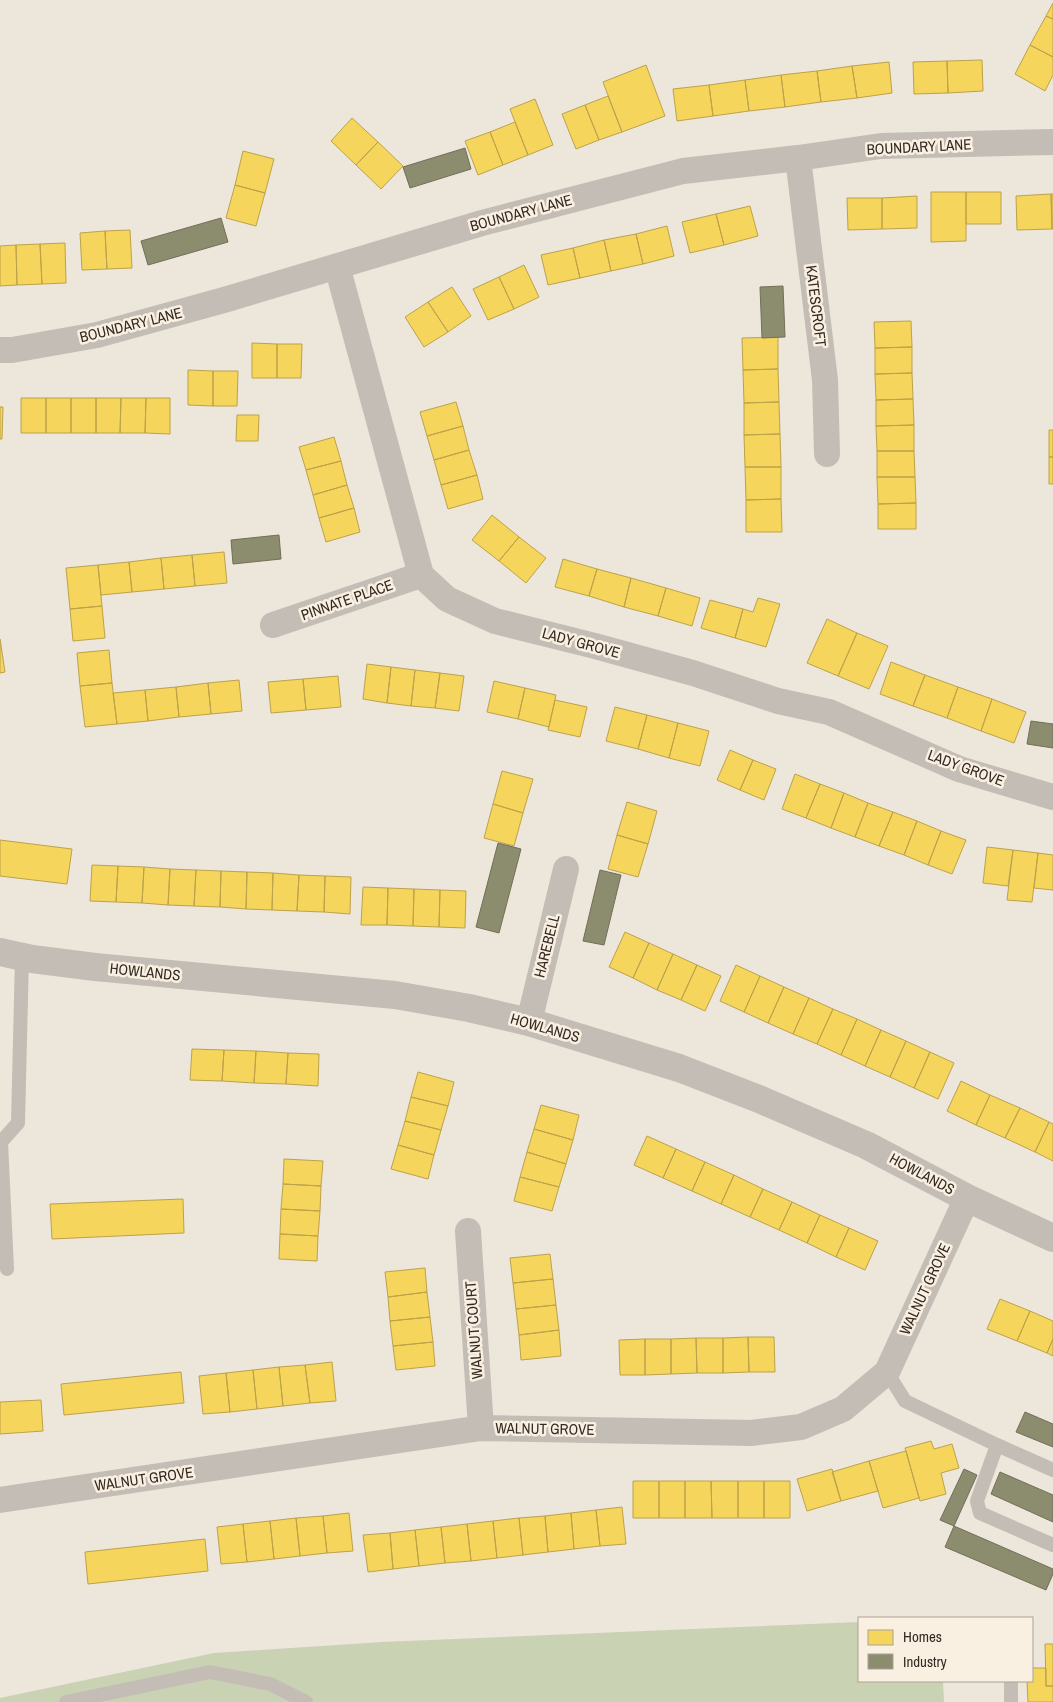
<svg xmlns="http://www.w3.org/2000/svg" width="1053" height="1702" viewBox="0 0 1053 1702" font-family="'Archivo Narrow',sans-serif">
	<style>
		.green { fill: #cad2b4 }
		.homes { fill: #f6d55c; stroke: #bca24b }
		.industry { fill: #8c8c6e; stroke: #726f58 }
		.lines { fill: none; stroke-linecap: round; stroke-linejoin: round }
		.service { stroke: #c4bdb5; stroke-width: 14 }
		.minor { stroke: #c4bdb5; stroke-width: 26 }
		.tertiary { stroke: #c4bdb5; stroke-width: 28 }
		.labels { text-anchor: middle; stroke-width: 5; stroke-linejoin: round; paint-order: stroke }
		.street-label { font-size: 15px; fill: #342a24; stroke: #faf0e1 }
	</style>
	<rect width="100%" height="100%" fill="#ece6db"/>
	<!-- green -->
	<path class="green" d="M 859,1622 L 859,1681 L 943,1681 L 944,1702 L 0,1702 L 0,1698 L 214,1653 L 382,1642 Z"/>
	<!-- homes -->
	<path class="homes" d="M 1053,3 L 1053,19 L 1046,16 Z
		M 1046,16 L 1053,19 L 1053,57 L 1030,45 Z
		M 1030,45 L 1053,57 L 1053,75 L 1045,91 L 1015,74 Z
		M 982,60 L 983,91 L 948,93 L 947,61 Z
		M 947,61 L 948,93 L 914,94 L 913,62 Z
		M 889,62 L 892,93 L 857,98 L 852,66 Z
		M 646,65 L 665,116 L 622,132 L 603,82 Z
		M 852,66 L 857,98 L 821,102 L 817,71 Z
		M 817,71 L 821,102 L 785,107 L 781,75 Z
		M 781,75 L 785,107 L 749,111 L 745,80 Z
		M 745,80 L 749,111 L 713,116 L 709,85 Z
		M 709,85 L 713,116 L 677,121 L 673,89 Z
		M 608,96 L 622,132 L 599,140 L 585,105 Z
		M 535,99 L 553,145 L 528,155 L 510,109 Z
		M 585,105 L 599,140 L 576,149 L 562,114 Z
		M 352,118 L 378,142 L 356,165 L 331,141 Z
		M 515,122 L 528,155 L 503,165 L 490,132 Z
		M 490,132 L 503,165 L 478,175 L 465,141 Z
		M 378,142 L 403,166 L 381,189 L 356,165 Z
		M 243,151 L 274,159 L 265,193 L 235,185 Z
		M 235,185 L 265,193 L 256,226 L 226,218 Z
		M 931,192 L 966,192 L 966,241 L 931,242 Z
		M 966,192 L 1001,192 L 1001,224 L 966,224 Z
		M 1051,194 L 1053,194 L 1053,229 L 1052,229 Z
		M 1051,194 L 1052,229 L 1017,230 L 1016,196 Z
		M 917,196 L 917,228 L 882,229 L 882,198 Z
		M 847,198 L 882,198 L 882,229 L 848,230 Z
		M 750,206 L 758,236 L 724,245 L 716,214 Z
		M 716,214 L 724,245 L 690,253 L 682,222 Z
		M 667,226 L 674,256 L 643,264 L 636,234 Z
		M 130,230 L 132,268 L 107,269 L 105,231 Z
		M 105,231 L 107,269 L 82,270 L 80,233 Z
		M 636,234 L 643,264 L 611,271 L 604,240 Z
		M 604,240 L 611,271 L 580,278 L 573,248 Z
		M 65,243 L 66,283 L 42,284 L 40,244 Z
		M 40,244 L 42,284 L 17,285 L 16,245 Z
		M 16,245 L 17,285 L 0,286 L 0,246 Z
		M 573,248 L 580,278 L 548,285 L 541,255 Z
		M 524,265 L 539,297 L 514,309 L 499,277 Z
		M 499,277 L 514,309 L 488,320 L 473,289 Z
		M 452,287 L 471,316 L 448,332 L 428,302 Z
		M 428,302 L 448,332 L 424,347 L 405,317 Z
		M 911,321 L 912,347 L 875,348 L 874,322 Z
		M 778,337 L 778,369 L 743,370 L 742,338 Z
		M 252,343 L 277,344 L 277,378 L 252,378 Z
		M 277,344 L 302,344 L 301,378 L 277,378 Z
		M 912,347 L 912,373 L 875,374 L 875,348 Z
		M 778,369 L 779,402 L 744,403 L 743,370 Z
		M 188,370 L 213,371 L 213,406 L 188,405 Z
		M 213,371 L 238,371 L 237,406 L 213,406 Z
		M 912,373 L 913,399 L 876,400 L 875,374 Z
		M 21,398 L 46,398 L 46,433 L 21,433 Z
		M 46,398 L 71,398 L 71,433 L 46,433 Z
		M 71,398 L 96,398 L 96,433 L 71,433 Z
		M 96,398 L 121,398 L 120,433 L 96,433 Z
		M 121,398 L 146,398 L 145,433 L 120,433 Z
		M 146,398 L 170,398 L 170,434 L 145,433 Z
		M 913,399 L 914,425 L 876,426 L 876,400 Z
		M 456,402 L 463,426 L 427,436 L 420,412 Z
		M 779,402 L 780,434 L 744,435 L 744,403 Z
		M 0,407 L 3,407 L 2,439 L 0,439 Z
		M 237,415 L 259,415 L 258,441 L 236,441 Z
		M 914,425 L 914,451 L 877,451 L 876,426 Z
		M 463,426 L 469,450 L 434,460 L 427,436 Z
		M 1049,430 L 1053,430 L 1053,457 L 1049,457 Z
		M 780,434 L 781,467 L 745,467 L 744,435 Z
		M 334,437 L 341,461 L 306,470 L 299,447 Z
		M 469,450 L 477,475 L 441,485 L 434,460 Z
		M 877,451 L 914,451 L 915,477 L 877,477 Z
		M 1049,457 L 1053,457 L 1053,484 L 1049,484 Z
		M 341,461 L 347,485 L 313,495 L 306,470 Z
		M 745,467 L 781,467 L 781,499 L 746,500 Z
		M 477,475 L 483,499 L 448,509 L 441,485 Z
		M 877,477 L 915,477 L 916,503 L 878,504 Z
		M 347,485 L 354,508 L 319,518 L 313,495 Z
		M 781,499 L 782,532 L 746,532 L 746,500 Z
		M 916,503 L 916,529 L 878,529 L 878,504 Z
		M 354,508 L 360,532 L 326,542 L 319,518 Z
		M 492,515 L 519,537 L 499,561 L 472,540 Z
		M 519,537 L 546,558 L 526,583 L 499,561 Z
		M 224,552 L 227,583 L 195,586 L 192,555 Z
		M 192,555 L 195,586 L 164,589 L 161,558 Z
		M 161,558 L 164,589 L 132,592 L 129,562 Z
		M 563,559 L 597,569 L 589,596 L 555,587 Z
		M 129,562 L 132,592 L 101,595 L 98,565 Z
		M 98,565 L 102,606 L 70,609 L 66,568 Z
		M 597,569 L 631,578 L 624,607 L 589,596 Z
		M 631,578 L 666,588 L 658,616 L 624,607 Z
		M 666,588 L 700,598 L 692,626 L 658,616 Z
		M 758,598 L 780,604 L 766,647 L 735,638 L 743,609 L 753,612 Z
		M 710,600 L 743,609 L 735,638 L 701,628 Z
		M 102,606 L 105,638 L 73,641 L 70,609 Z
		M 827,619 L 857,633 L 838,676 L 807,663 Z
		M 857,633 L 888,646 L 869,689 L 838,676 Z
		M 0,639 L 5,672 L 0,673 Z
		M 109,650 L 112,683 L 80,686 L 77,653 Z
		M 891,662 L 925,675 L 913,706 L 880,694 Z
		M 367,664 L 391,667 L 387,703 L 363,699 Z
		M 391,667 L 415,670 L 411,706 L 387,703 Z
		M 415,670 L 440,673 L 435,708 L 411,706 Z
		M 440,673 L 464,676 L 459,711 L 435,708 Z
		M 925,675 L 958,687 L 947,718 L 913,706 Z
		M 338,676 L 341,707 L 306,710 L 303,679 Z
		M 303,679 L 306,710 L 271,713 L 268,682 Z
		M 239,680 L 242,711 L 211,714 L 208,683 Z
		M 494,681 L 525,688 L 518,719 L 487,712 Z
		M 112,683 L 117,724 L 85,727 L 80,686 Z
		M 208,683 L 211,714 L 179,717 L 176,687 Z
		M 176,687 L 179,717 L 148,721 L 145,690 Z
		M 958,687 L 992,699 L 981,731 L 947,718 Z
		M 525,688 L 556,695 L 549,727 L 518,719 Z
		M 145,690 L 148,721 L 117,724 L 113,693 Z
		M 992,699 L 1026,712 L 1014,743 L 981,731 Z
		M 555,700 L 587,707 L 580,737 L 548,730 Z
		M 615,707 L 647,715 L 638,749 L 606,741 Z
		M 647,715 L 678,723 L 669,758 L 638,749 Z
		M 678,723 L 709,731 L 700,766 L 669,758 Z
		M 730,750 L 753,760 L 740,790 L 717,780 Z
		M 753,760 L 776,769 L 764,800 L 740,790 Z
		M 502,771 L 533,779 L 523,813 L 493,804 Z
		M 795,774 L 820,784 L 806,818 L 782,809 Z
		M 820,784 L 844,793 L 831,828 L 806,818 Z
		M 844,793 L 868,803 L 855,837 L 831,828 Z
		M 627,802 L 657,811 L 648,844 L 617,835 Z
		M 868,803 L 893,812 L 879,846 L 855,837 Z
		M 493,804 L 523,813 L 514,846 L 484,838 Z
		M 893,812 L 917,821 L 904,855 L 879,846 Z
		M 917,821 L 941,831 L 928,865 L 904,855 Z
		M 941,831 L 966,840 L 952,874 L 928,865 Z
		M 617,835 L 648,844 L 638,877 L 608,869 Z
		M 0,840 L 72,849 L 67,884 L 0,876 Z
		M 987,847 L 1013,850 L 1008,886 L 983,883 Z
		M 1013,850 L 1038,853 L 1032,902 L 1007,900 Z
		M 1038,853 L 1053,855 L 1053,890 L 1034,888 Z
		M 92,865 L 118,866 L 116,902 L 90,901 Z
		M 118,866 L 144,867 L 142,903 L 116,902 Z
		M 144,867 L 170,869 L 168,905 L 142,903 Z
		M 170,869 L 196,870 L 194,906 L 168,905 Z
		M 196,870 L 221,871 L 220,907 L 194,906 Z
		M 221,871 L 247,872 L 246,909 L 220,907 Z
		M 247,872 L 273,873 L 272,910 L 246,909 Z
		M 273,873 L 299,875 L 297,911 L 272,910 Z
		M 299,875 L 325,876 L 324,912 L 297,911 Z
		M 325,876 L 351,877 L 350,914 L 324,912 Z
		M 363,887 L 388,888 L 387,925 L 361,925 Z
		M 388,888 L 414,889 L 413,926 L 387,925 Z
		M 414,889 L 440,890 L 439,927 L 413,926 Z
		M 440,890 L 466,891 L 465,928 L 439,927 Z
		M 625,932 L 649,943 L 633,978 L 609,967 Z
		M 649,943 L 673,954 L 657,990 L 633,978 Z
		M 673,954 L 697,965 L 681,1000 L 657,990 Z
		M 697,965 L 721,976 L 705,1011 L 681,1000 Z
		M 736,965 L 760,976 L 744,1012 L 720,1001 Z
		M 760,976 L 784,987 L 768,1023 L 744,1012 Z
		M 784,987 L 809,998 L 793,1034 L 768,1023 Z
		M 809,998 L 833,1009 L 817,1044 L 793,1034 Z
		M 833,1009 L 857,1019 L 841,1055 L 817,1044 Z
		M 857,1019 L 881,1030 L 865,1066 L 841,1055 Z
		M 881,1030 L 906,1041 L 890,1077 L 865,1066 Z
		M 906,1041 L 930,1052 L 914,1088 L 890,1077 Z
		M 192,1049 L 224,1050 L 222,1081 L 190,1080 Z
		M 224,1050 L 256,1051 L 254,1083 L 222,1081 Z
		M 256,1051 L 288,1053 L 286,1084 L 254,1083 Z
		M 930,1052 L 954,1063 L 938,1099 L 914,1088 Z
		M 288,1053 L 319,1054 L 318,1086 L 286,1084 Z
		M 418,1072 L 454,1082 L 448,1106 L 411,1097 Z
		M 961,1081 L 990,1095 L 976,1125 L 947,1111 Z
		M 990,1095 L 1020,1108 L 1005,1138 L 976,1125 Z
		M 411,1097 L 448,1106 L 441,1130 L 405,1121 Z
		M 541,1105 L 579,1115 L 573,1140 L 534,1129 Z
		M 1020,1108 L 1049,1122 L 1035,1152 L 1005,1138 Z
		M 405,1121 L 441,1130 L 434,1155 L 398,1145 Z
		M 1049,1122 L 1053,1124 L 1053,1161 L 1035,1152 Z
		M 534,1129 L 573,1140 L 566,1164 L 527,1152 Z
		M 647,1136 L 676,1149 L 663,1178 L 634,1165 Z
		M 398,1145 L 434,1155 L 428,1179 L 391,1169 Z
		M 676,1149 L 705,1162 L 692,1191 L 663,1178 Z
		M 527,1152 L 566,1164 L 559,1187 L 520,1177 Z
		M 284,1159 L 323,1161 L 321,1186 L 283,1184 Z
		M 705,1162 L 734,1175 L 721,1204 L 692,1191 Z
		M 734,1175 L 763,1189 L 750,1217 L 721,1204 Z
		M 520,1177 L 559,1187 L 552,1211 L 514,1201 Z
		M 283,1184 L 321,1186 L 320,1211 L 281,1209 Z
		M 763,1189 L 792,1202 L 779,1230 L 750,1217 Z
		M 183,1199 L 184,1233 L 52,1239 L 50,1204 Z
		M 792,1202 L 820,1215 L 807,1243 L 779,1230 Z
		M 281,1209 L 320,1211 L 318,1236 L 280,1234 Z
		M 820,1215 L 849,1228 L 836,1257 L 807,1243 Z
		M 849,1228 L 878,1241 L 865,1270 L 836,1257 Z
		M 280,1234 L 318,1236 L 317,1261 L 279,1259 Z
		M 550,1254 L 553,1279 L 513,1283 L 510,1258 Z
		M 425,1268 L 427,1292 L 388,1297 L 385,1272 Z
		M 553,1279 L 556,1305 L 516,1309 L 513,1283 Z
		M 427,1292 L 430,1317 L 390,1321 L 388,1297 Z
		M 1000,1299 L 1030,1311 L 1017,1341 L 987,1329 Z
		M 556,1305 L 559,1330 L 519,1335 L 516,1309 Z
		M 1030,1311 L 1053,1321 L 1053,1339 L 1047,1353 L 1017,1341 Z
		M 430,1317 L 433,1342 L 393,1346 L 390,1321 Z
		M 559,1330 L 561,1356 L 521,1360 L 519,1335 Z
		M 748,1337 L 774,1337 L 775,1372 L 749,1372 Z
		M 748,1337 L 749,1372 L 723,1373 L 723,1338 Z
		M 696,1338 L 723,1338 L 723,1373 L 697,1373 Z
		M 696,1338 L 697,1373 L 671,1374 L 671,1339 Z
		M 645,1339 L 645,1375 L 620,1375 L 619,1340 Z
		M 645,1339 L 671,1339 L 671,1374 L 645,1375 Z
		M 1053,1339 L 1053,1356 L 1047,1353 Z
		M 433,1342 L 435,1366 L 396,1370 L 393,1346 Z
		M 332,1362 L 336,1401 L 310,1403 L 305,1365 Z
		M 305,1365 L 310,1403 L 283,1406 L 279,1367 Z
		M 279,1367 L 283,1406 L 257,1409 L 253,1370 Z
		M 253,1370 L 257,1409 L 230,1412 L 226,1373 Z
		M 181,1372 L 184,1403 L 64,1415 L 61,1384 Z
		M 226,1373 L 230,1412 L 203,1414 L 199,1376 Z
		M 41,1400 L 43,1431 L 0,1434 L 0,1402 Z
		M 931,1441 L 934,1449 L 952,1444 L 959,1468 L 941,1473 L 946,1494 L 920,1501 L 905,1448 Z
		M 906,1451 L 919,1498 L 883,1508 L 869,1461 Z
		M 869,1461 L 878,1491 L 841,1501 L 832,1472 Z
		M 832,1469 L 841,1501 L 807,1511 L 797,1479 Z
		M 633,1481 L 659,1481 L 659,1518 L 633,1518 Z
		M 659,1481 L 685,1481 L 685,1518 L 659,1518 Z
		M 685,1481 L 711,1481 L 712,1518 L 685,1518 Z
		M 711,1481 L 738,1481 L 738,1518 L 712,1518 Z
		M 738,1481 L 764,1481 L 764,1518 L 738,1518 Z
		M 764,1481 L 790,1481 L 790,1518 L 764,1518 Z
		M 622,1507 L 626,1544 L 600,1546 L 596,1510 Z
		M 596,1510 L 600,1546 L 574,1549 L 571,1513 Z
		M 349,1513 L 353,1551 L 327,1553 L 323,1516 Z
		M 571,1513 L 574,1549 L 548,1552 L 545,1516 Z
		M 323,1516 L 327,1553 L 300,1556 L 296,1518 Z
		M 545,1516 L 548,1552 L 523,1555 L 519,1518 Z
		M 296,1518 L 300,1556 L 274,1559 L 270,1521 Z
		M 519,1518 L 523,1555 L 497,1558 L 493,1521 Z
		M 270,1521 L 274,1559 L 247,1562 L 243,1524 Z
		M 493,1521 L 497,1558 L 471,1561 L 467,1524 Z
		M 243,1524 L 247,1562 L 221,1564 L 217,1527 Z
		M 467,1524 L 471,1561 L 445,1563 L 441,1527 Z
		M 441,1527 L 445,1563 L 419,1566 L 415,1530 Z
		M 415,1530 L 419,1566 L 393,1569 L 390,1533 Z
		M 390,1533 L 393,1569 L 368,1572 L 363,1535 Z
		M 205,1539 L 208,1571 L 88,1584 L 85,1552 Z
		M 1045,1644 L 1053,1644 L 1053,1686 L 1046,1686 Z
		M 1032,1668 L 1046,1668 L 1046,1686 L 1053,1686 L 1053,1702 L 1028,1702 L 1027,1681 L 1032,1681 Z"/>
	<!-- industry -->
	<path class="industry" d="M 465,148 L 471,169 L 410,188 L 403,167 Z
		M 221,218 L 228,242 L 148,265 L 141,241 Z
		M 783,286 L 785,337 L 762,338 L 760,287 Z
		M 279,535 L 281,559 L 233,564 L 231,540 Z
		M 1031,721 L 1053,724 L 1053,748 L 1027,744 Z
		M 498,843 L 521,849 L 499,933 L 476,927 Z
		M 600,870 L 621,875 L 604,945 L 583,941 Z
		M 1025,1412 L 1053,1424 L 1053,1447 L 1016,1432 Z
		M 964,1469 L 977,1475 L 954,1526 L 940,1520 Z
		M 1000,1472 L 1053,1495 L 1053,1522 L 991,1494 Z
		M 954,1526 L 1053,1569 L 1053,1574 L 1046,1590 L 945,1547 Z"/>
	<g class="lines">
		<!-- service -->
		<path class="service" d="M 7,1269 L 1,1142 L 18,1123 L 22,957
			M 887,1372 L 905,1401 L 997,1445 L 1053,1470
			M 997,1445 L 977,1501 L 980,1513 L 1053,1545
			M 1011,1681 L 1011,1702
			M 66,1702 L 210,1672 L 270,1684 L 306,1702"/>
		<!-- minor -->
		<path class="minor" d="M 798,158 L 825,380 L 827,454
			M 337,266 L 421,575 L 447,599 L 495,621 L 595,646 L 693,673 L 778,701 L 829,712 L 959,769 L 1053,797
			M 0,350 L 12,350 L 97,335 L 224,300 L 482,223 L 683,171 L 798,158 L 881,146 L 1053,142
			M 273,625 L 421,575
			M 529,1022 L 566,869
			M 468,1231 L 481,1428
			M 0,1500 L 481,1428 L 751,1433 L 801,1427 L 843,1409 L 887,1372 L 967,1198"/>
		<!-- tertiary -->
		<path class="tertiary" d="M 0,952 L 32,959 L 95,967 L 395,995 L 469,1008 L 529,1022 L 679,1068 L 759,1099 L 866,1145 L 967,1198 L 1053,1238"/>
	</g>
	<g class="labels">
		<!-- street labels -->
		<g class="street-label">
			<text transform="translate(919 147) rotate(-3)" y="5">BOUNDARY LANE</text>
			<text transform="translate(521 213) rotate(-15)" y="5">BOUNDARY LANE</text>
			<text transform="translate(816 306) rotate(83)" y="5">KATESCROFT</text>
			<text transform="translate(131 325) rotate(-14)" y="5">BOUNDARY LANE</text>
			<text transform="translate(347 600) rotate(-19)" y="5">PINNATE PLACE</text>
			<text transform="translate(581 643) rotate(15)" y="5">LADY GROVE</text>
			<text transform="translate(966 768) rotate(20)" y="5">LADY GROVE</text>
			<text transform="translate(547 946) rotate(-76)" y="5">HAREBELL</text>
			<text transform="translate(145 972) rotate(6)" y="5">HOWLANDS</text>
			<text transform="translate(545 1028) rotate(16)" y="5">HOWLANDS</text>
			<text transform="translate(922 1174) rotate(28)" y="5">HOWLANDS</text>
			<text transform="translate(925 1289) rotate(-65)" y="5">WALNUT GROVE</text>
			<text transform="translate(474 1330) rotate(-94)" y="5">WALNUT COURT</text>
			<text transform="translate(545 1429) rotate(1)" y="5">WALNUT GROVE</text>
			<text transform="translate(144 1479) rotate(-8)" y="5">WALNUT GROVE</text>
		</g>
	</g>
	<!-- legend -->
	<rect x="858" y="1617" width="175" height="65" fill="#faf0e1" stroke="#aba195"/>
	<rect x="868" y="1630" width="25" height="15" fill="#f6d55c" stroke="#aba195"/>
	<text x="903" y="1642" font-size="15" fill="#342a24">Homes</text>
	<rect x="868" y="1654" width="25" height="15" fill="#8c8c6e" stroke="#aba195"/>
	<text x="903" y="1667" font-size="15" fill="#342a24">Industry</text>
</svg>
